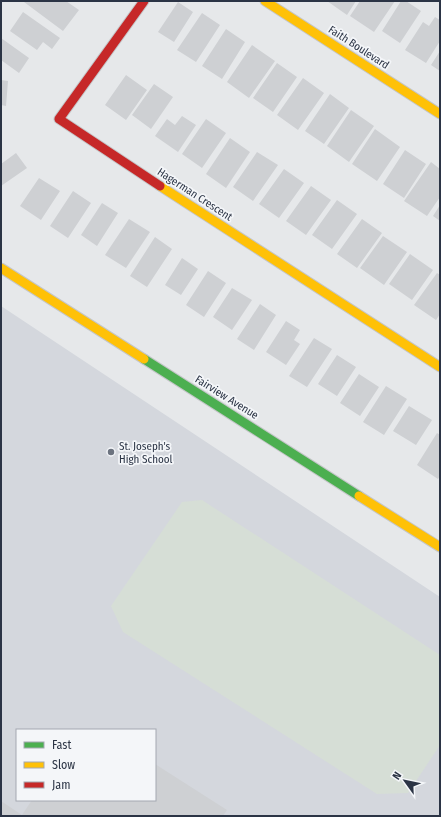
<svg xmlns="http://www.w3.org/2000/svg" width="441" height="817" viewBox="0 0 441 817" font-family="'Fira Sans Condensed',sans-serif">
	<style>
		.built { fill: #d4d7dd; fill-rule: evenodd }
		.garden { fill: #d6ded6 }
		.building { fill: #ced0d3 }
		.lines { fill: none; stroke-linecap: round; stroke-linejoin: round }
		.fast-casing { stroke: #c4c6c8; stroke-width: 11 }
		.slow-casing { stroke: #c4c6c8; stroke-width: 11 }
		.jam-casing { stroke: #c4c6c8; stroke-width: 11 }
		.fast { stroke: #4caf50; stroke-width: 9 }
		.slow { stroke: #ffc107; stroke-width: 9 }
		.jam { stroke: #c62828; stroke-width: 9 }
		.poi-dot { fill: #6c737f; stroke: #f4f6f9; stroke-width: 1.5 }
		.labels { text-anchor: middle; stroke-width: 3.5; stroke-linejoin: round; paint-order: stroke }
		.street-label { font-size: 11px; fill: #2b3445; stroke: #f4f6f9 }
		.poi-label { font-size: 11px; fill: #2b3445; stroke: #f4f6f9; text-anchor: start }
	</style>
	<rect width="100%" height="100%" fill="#e6e8ea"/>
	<!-- built -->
	<path class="built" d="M 1,306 L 440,597 L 440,816 L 1,816 ZM 17,730 L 155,730 L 155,800 L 17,800 Z"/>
	<!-- garden -->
	<path class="garden" d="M 202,500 L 440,655 L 440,745 L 408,793 L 377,794 L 123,632 L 111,606 L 182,502 Z"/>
	<!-- building -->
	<path class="building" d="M 25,1 L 66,1 L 79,10 L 63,31 L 24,2 Z
		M 327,1 L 356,1 L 347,15 Z
		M 360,1 L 395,1 L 374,32 L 350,16 Z
		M 401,1 L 406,1 L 421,11 L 400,43 L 382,31 Z
		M 178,2 L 193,12 L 174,42 L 158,32 Z
		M 23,12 L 60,38 L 52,49 L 43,42 L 37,50 L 10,31 Z
		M 202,13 L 220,25 L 196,62 L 177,50 Z
		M 435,17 L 440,20 L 440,41 L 426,63 L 405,50 L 423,22 L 429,26 Z
		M 226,29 L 245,42 L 222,79 L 202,66 Z
		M 1,38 L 29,58 L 19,73 L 1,60 Z
		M 252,45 L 275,61 L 249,98 L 227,82 Z
		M 440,51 L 440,71 L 431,65 Z
		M 277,63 L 297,77 L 273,112 L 253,98 Z
		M 126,75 L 147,90 L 126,120 L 105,105 Z
		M 303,78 L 324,93 L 298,130 L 277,115 Z
		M 1,80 L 8,81 L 6,106 L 1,105 Z
		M 154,84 L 173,97 L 151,129 L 132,115 Z
		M 330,94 L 349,108 L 324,144 L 305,131 Z
		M 351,110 L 374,126 L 349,162 L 327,146 Z
		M 182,116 L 196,125 L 178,152 L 155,136 L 167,119 L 175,125 Z
		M 206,119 L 226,133 L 202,168 L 182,154 Z
		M 375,129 L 400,147 L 377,181 L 352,164 Z
		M 230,138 L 250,152 L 226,188 L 206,174 Z
		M 405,150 L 426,164 L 404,198 L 383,184 Z
		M 257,152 L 278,165 L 253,201 L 233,187 Z
		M 16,153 L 27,168 L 1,186 L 1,164 Z
		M 431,162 L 440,169 L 440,197 L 427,216 L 404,201 Z
		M 284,169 L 304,183 L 279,218 L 259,204 Z
		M 39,178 L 60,191 L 41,220 L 20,206 Z
		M 311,186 L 331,200 L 306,235 L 286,221 Z
		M 73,191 L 91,203 L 68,238 L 50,226 Z
		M 337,200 L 357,214 L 332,249 L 312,235 Z
		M 102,203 L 118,213 L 97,246 L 81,235 Z
		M 440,205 L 440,221 L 433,216 Z
		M 129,219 L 150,232 L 126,268 L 105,255 Z
		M 362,219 L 382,233 L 357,268 L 337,254 Z
		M 383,236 L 407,252 L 384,285 L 360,268 Z
		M 155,237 L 172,249 L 147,287 L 130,276 Z
		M 410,254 L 433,270 L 412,300 L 389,284 Z
		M 182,258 L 198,269 L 181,295 L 165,285 Z
		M 208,271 L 226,283 L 204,317 L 186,305 Z
		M 437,273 L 440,275 L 440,314 L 436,320 L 414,305 Z
		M 232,288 L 252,300 L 232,330 L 213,317 Z
		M 260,304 L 276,315 L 254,350 L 237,339 Z
		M 286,321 L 300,330 L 294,340 L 300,344 L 286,365 L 266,352 Z
		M 314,338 L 332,349 L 307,387 L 289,376 Z
		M 337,355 L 356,367 L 337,396 L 318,384 Z
		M 359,374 L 379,387 L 360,416 L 340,403 Z
		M 386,386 L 407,399 L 384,435 L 363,422 Z
		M 409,406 L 432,420 L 416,445 L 393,431 Z
		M 437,433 L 440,435 L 440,476 L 438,479 L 417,465 Z
		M 155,764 L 227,810 L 223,816 L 1,816 L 1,801 L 22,815 L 32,800 L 155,800 Z"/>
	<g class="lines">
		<!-- fast casing -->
		<g class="fast-casing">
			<path id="fast" d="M 144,359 L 359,496"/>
		</g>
		<!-- slow casing -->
		<g class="slow-casing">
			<path id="slow" d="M 265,1 L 440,114
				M 160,186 L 440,367
				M 1,268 L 144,359
				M 359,496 L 440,547"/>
		</g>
		<!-- jam casing -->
		<g class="jam-casing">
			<path id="jam" d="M 144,1 L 59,119 L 160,186"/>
		</g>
		<!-- fast -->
		<use href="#fast" class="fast"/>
		<!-- slow -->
		<use href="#slow" class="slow"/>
		<!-- jam -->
		<use href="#jam" class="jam"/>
	</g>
	<!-- markers -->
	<circle class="poi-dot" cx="111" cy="452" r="4"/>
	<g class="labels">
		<!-- street labels -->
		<g class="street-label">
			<text transform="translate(359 47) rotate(33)" y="4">Faith Boulevard</text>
			<text transform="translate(195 194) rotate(33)" y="4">Hagerman Crescent</text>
			<text transform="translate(227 397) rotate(32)" y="4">Fairview Avenue</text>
		</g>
		<!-- poi labels -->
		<g class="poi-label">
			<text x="119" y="450">St. Joseph's<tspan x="119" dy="13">High School</tspan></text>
		</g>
	</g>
	<!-- border -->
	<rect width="441" height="817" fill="none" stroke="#2b3445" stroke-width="4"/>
	<!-- legend -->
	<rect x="16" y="729" width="140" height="72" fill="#f4f6f9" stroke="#a4a8b1"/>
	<rect x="24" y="742" width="20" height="6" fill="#4caf50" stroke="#a4a8b1"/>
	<text x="52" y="749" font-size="12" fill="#2b3445">Fast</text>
	<rect x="24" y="762" width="20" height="6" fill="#ffc107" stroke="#a4a8b1"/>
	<text x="52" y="769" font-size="12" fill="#2b3445">Slow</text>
	<rect x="24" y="782" width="20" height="6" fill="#c62828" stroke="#a4a8b1"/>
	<text x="52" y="789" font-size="12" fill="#2b3445">Jam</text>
	<!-- north arrow -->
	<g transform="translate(405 781) rotate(303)" stroke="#f4f6f9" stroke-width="3" paint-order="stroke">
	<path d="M0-3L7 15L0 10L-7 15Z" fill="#2b3445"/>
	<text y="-6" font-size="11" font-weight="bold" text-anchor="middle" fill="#2b3445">N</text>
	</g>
</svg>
